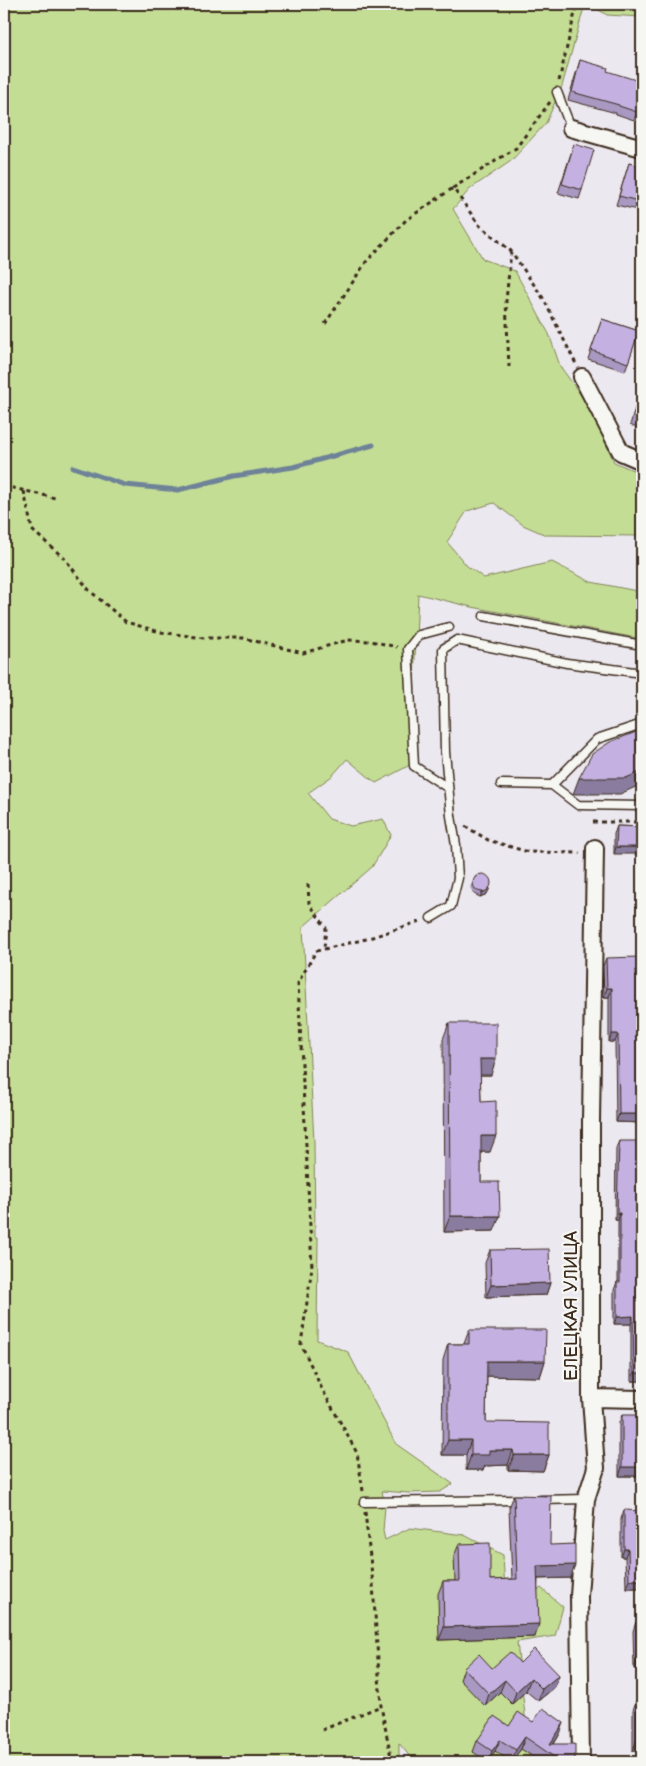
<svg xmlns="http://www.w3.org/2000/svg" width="646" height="1766" viewBox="0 0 646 1766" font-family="'Balsamiq Sans',sans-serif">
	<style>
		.green { fill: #c4dd94; stroke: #808459 }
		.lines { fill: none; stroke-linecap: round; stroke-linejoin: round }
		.stream { stroke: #6e8298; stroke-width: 5 }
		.service-casing { stroke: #3b2a1e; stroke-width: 11 }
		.minor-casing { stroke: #3b2a1e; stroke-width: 20 }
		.path { stroke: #3b2a1e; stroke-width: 3; stroke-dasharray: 4 4; stroke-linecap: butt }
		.service { stroke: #f6f6f2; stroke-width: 8 }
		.minor { stroke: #f6f6f2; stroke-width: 16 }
		.wall { fill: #a998c2; stroke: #3b2a1e }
		.shaded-wall { fill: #897c9e; stroke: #3b2a1e }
		.building { fill: #c4b1e1; stroke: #3b2a1e }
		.labels { text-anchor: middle; stroke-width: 4.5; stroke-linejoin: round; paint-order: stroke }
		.street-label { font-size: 18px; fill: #3b2a1e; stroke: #f6f6f2 }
	</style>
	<rect width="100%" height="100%" fill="#ece8ef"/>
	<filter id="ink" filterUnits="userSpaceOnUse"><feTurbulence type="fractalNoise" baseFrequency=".02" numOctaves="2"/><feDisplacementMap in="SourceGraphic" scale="10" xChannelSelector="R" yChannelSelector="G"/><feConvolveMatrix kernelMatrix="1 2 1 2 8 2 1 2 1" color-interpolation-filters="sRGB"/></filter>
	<g filter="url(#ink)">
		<!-- green -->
		<path class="green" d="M 4,4 L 585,4 L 562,86 L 546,123 L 511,161 L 470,189 L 453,209 L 483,259 L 515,271 L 549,334 L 560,366 L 580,394 L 597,423 L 614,462 L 642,474 L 642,536 L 546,535 L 523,525 L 494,503 L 467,511 L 447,542 L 467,566 L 484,578 L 552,562 L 591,582 L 642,592 L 642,639 L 472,607 L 418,594 L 410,765 L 376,783 L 347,759 L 332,776 L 308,793 L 329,819 L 351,826 L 383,819 L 391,835 L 372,867 L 303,927 L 314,1142 L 315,1237 L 318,1237 L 317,1340 L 348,1352 L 396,1444 L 453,1484 L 440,1492 L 409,1493 L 382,1491 L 385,1506 L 383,1531 L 385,1540 L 410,1528 L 464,1535 L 503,1555 L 506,1610 L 541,1588 L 563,1607 L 555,1636 L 517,1642 L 530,1762 L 414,1762 L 399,1743 L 399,1762 L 4,1762 Z
			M 589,4 L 642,4 L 642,17 L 607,15 Z"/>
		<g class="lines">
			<!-- stream -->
			<path class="stream" d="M 73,467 L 125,485 L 178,490 L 234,476 L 293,467 L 373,445"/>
			<!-- service casing -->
			<g class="service-casing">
				<path id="service" d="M 557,92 L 571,128
					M 484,616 L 642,645
					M 642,724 L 597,739 L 552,785 L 578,805 L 642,806
					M 501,784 L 552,785
					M 448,788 L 414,766 L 408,649 L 419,635 L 449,627
					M 431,918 L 451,906 L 458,878 L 456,845 L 451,816 L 445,752 L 443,649 L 457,640 L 567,663 L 642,673
					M 540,1500 L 586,1499
					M 364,1502 L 521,1500"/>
			</g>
			<!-- minor casing -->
			<g class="minor-casing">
				<path id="minor" d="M 571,128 L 642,148
					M 582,377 L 621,452 L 642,461
					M 591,1398 L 642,1399
					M 581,1762 L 579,1596 L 586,1499 L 596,1468 L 591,1398 L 591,1122 L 595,848"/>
			</g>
			<!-- path -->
			<path class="path" d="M 559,81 L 577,4
				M 550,102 L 516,148 L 453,188 L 479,225 L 511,251 L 543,298 L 576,364
				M 325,324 L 366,262 L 406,220 L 453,188
				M 509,367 L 506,301 L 511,251
				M 4,488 L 9,487 L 55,498
				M 24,491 L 32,530 L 65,559 L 89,590 L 126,622 L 160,632 L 204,638 L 243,638 L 303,653 L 348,640 L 371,641 L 397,647
				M 593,822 L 642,822
				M 465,826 L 488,840 L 528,852 L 580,853
				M 308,884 L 309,903 L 326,928 L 324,948
				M 363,1491 L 357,1453 L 321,1387 L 301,1344 L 312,1267 L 298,983 L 316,951 L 366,939 L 421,921
				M 365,1512 L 373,1584 L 381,1706 L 392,1762
				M 322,1730 L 381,1706"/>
			<!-- service -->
			<use href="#service" class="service"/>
			<!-- minor -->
			<use href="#minor" class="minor"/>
		</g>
		<!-- wall -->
		<path class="wall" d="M 580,60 L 607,71 L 637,112 L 634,120 L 616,114 L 616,113 L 568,100 Z
			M 574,144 L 582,190 L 579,199 L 558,193 Z
			M 629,163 L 642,167 L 642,211 L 616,205 Z
			M 602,319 L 639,331 L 625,371 L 588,359 Z
			M 642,385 L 642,430 L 630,425 Z
			M 617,826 L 642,827 L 614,854 L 614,834 Z
			M 476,876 L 487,894 L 480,897 L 474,894 L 471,887 Z
			M 606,958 L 640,1009 L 642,1009 L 642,1123 L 616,1122 L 615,1042 L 609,1042 L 609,997 L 604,997 L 603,966 Z
			M 449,1023 L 491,1075 L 480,1075 L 481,1102 L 490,1152 L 481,1152 L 481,1182 L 494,1231 L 444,1232 L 443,1039 Z
			M 619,1141 L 640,1189 L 642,1258 L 641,1282 L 642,1381 L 631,1381 L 631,1324 L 614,1324 L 614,1290 L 617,1282 L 618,1282 L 618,1220 L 615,1220 L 616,1148 Z
			M 490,1250 L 550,1283 L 546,1295 L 486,1297 L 485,1263 Z
			M 469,1330 L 545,1361 L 540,1377 L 487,1376 L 486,1422 L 549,1455 L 543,1471 L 508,1470 L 508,1465 L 485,1466 L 483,1470 L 466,1470 L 466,1455 L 442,1455 L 443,1360 L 448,1344 L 464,1344 Z
			M 622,1415 L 642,1476 L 619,1476 L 619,1423 Z
			M 514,1495 L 550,1545 L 570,1578 L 538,1579 L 535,1637 L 439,1640 L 438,1594 L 443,1581 L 455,1581 L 454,1556 L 459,1544 L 490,1580 L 512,1579 L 509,1508 Z
			M 624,1510 L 642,1588 L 626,1588 L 625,1557 L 621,1557 L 621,1519 Z
			M 636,1622 L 642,1622 L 642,1668 L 634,1669 L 633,1631 Z
			M 520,1663 L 559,1675 L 555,1687 L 538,1701 L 526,1691 L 512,1704 L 500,1692 L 485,1706 L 460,1680 L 464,1668 L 492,1668 Z
			M 637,1698 L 642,1698 L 642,1751 L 633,1751 L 633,1710 Z
			M 533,1722 L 560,1734 L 554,1744 L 575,1762 L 541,1762 L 521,1749 L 511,1762 L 495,1751 L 488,1762 L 473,1752 L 477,1741 L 509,1726 Z"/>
		<!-- shaded-wall -->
		<path class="shaded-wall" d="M 642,771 L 642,784 L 640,785 L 620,794 L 573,794 L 579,778 Z
			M 616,847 L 642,847 L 642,854 L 614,854 Z
			M 490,888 L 487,894 L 480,897 L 482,893 Z
			M 607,988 L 612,988 L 609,997 L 604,997 Z
			M 612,1034 L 618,1034 L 615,1042 L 609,1042 Z
			M 480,1059 L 496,1059 L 491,1075 L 475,1075 Z
			M 619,1114 L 642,1114 L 642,1123 L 616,1122 Z
			M 481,1136 L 496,1136 L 490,1152 L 475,1152 Z
			M 617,1213 L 620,1213 L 618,1220 L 615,1220 Z
			M 450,1216 L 500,1216 L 494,1231 L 444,1232 Z
			M 550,1283 L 546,1295 L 486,1297 L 491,1285 Z
			M 633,1316 L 631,1324 L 614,1324 L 617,1317 Z
			M 487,1361 L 545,1361 L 540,1377 L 481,1376 Z
			M 634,1373 L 642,1373 L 642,1381 L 631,1381 Z
			M 448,1440 L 471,1440 L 466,1455 L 442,1455 Z
			M 489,1450 L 513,1450 L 508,1465 L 485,1466 L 483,1470 L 466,1470 L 471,1455 Z
			M 514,1455 L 549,1455 L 543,1471 L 508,1470 Z
			M 622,1467 L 642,1467 L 642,1476 L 619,1476 Z
			M 624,1549 L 628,1549 L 625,1557 L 621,1557 Z
			M 575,1565 L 570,1578 L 533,1579 L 537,1566 Z
			M 629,1580 L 642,1580 L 642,1588 L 626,1588 Z
			M 539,1624 L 535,1637 L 439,1640 L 444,1627 Z
			M 637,1660 L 642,1660 L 642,1668 L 634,1669 Z
			M 559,1675 L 555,1687 L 538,1701 L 542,1689 Z
			M 531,1678 L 526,1691 L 512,1704 L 516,1692 Z
			M 505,1680 L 500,1692 L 485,1706 L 489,1694 Z
			M 564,1723 L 560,1734 L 548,1752 L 550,1744 Z
			M 525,1737 L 521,1749 L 511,1762 L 516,1750 Z
			M 637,1739 L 642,1739 L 642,1751 L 633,1751 Z
			M 500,1740 L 495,1751 L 488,1762 L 492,1751 Z"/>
		<!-- building -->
		<path class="building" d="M 580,60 L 608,68 L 607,71 L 642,82 L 642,95 L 637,112 L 619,106 L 619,105 L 572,92 Z
			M 574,144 L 594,150 L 582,190 L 562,184 Z
			M 629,163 L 642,167 L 642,202 L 619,196 Z
			M 602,319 L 639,331 L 628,363 L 591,350 Z
			M 642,386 L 642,416 L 634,413 Z
			M 642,731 L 642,771 L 626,778 L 579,778 L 592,754 L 610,742 L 636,732 Z
			M 617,826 L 642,827 L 642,847 L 616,847 Z
			M473 883a9 9 0 1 1 18 0a9 9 0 1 1-18 0Z
			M 639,957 L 640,1009 L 642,1009 L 642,1114 L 619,1114 L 618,1034 L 612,1034 L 612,988 L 607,988 L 606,958 Z
			M 449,1023 L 496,1023 L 496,1059 L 480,1059 L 481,1102 L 496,1101 L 496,1136 L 481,1136 L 481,1182 L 499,1182 L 500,1216 L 450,1216 Z
			M 619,1141 L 640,1141 L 640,1189 L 642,1189 L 642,1250 L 641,1282 L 642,1282 L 642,1373 L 634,1373 L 633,1316 L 617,1317 L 617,1282 L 620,1282 L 620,1213 L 617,1213 Z
			M 549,1249 L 550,1283 L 491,1285 L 490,1250 Z
			M 469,1330 L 546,1330 L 545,1361 L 487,1361 L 486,1422 L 549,1423 L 549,1455 L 514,1455 L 513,1450 L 489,1450 L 489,1455 L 471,1455 L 471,1440 L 448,1440 L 448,1344 L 469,1344 Z
			M 622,1415 L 642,1415 L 642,1467 L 622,1467 Z
			M 514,1495 L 551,1496 L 550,1545 L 575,1544 L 575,1565 L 537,1566 L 539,1624 L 444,1627 L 443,1581 L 460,1581 L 459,1544 L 490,1543 L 490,1580 L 517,1579 Z
			M 624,1510 L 642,1511 L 642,1580 L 629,1580 L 628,1549 L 624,1549 Z
			M 636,1622 L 642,1622 L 642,1660 L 637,1660 Z
			M 534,1649 L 559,1675 L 542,1689 L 531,1678 L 516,1692 L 505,1680 L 489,1694 L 464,1668 L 479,1654 L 492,1668 L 510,1652 L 520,1663 Z
			M 637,1698 L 642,1698 L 642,1739 L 637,1739 Z
			M 543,1708 L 564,1723 L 550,1744 L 575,1744 L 575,1762 L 560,1762 L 560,1761 L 525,1737 L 516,1750 L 500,1740 L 492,1751 L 477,1741 L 494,1716 L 509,1726 L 518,1712 L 533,1722 Z"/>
	</g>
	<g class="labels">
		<!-- street labels -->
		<g class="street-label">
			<text transform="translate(571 1306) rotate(-90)" y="6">ЕЛЕЦКАЯ УЛИЦА</text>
		</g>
	</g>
	<!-- margin -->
	<rect width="646" height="1766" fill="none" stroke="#f6f6f2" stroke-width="20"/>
	<rect x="10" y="10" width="626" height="1746" fill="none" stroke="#3b2a1e" stroke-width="2" filter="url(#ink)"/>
</svg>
